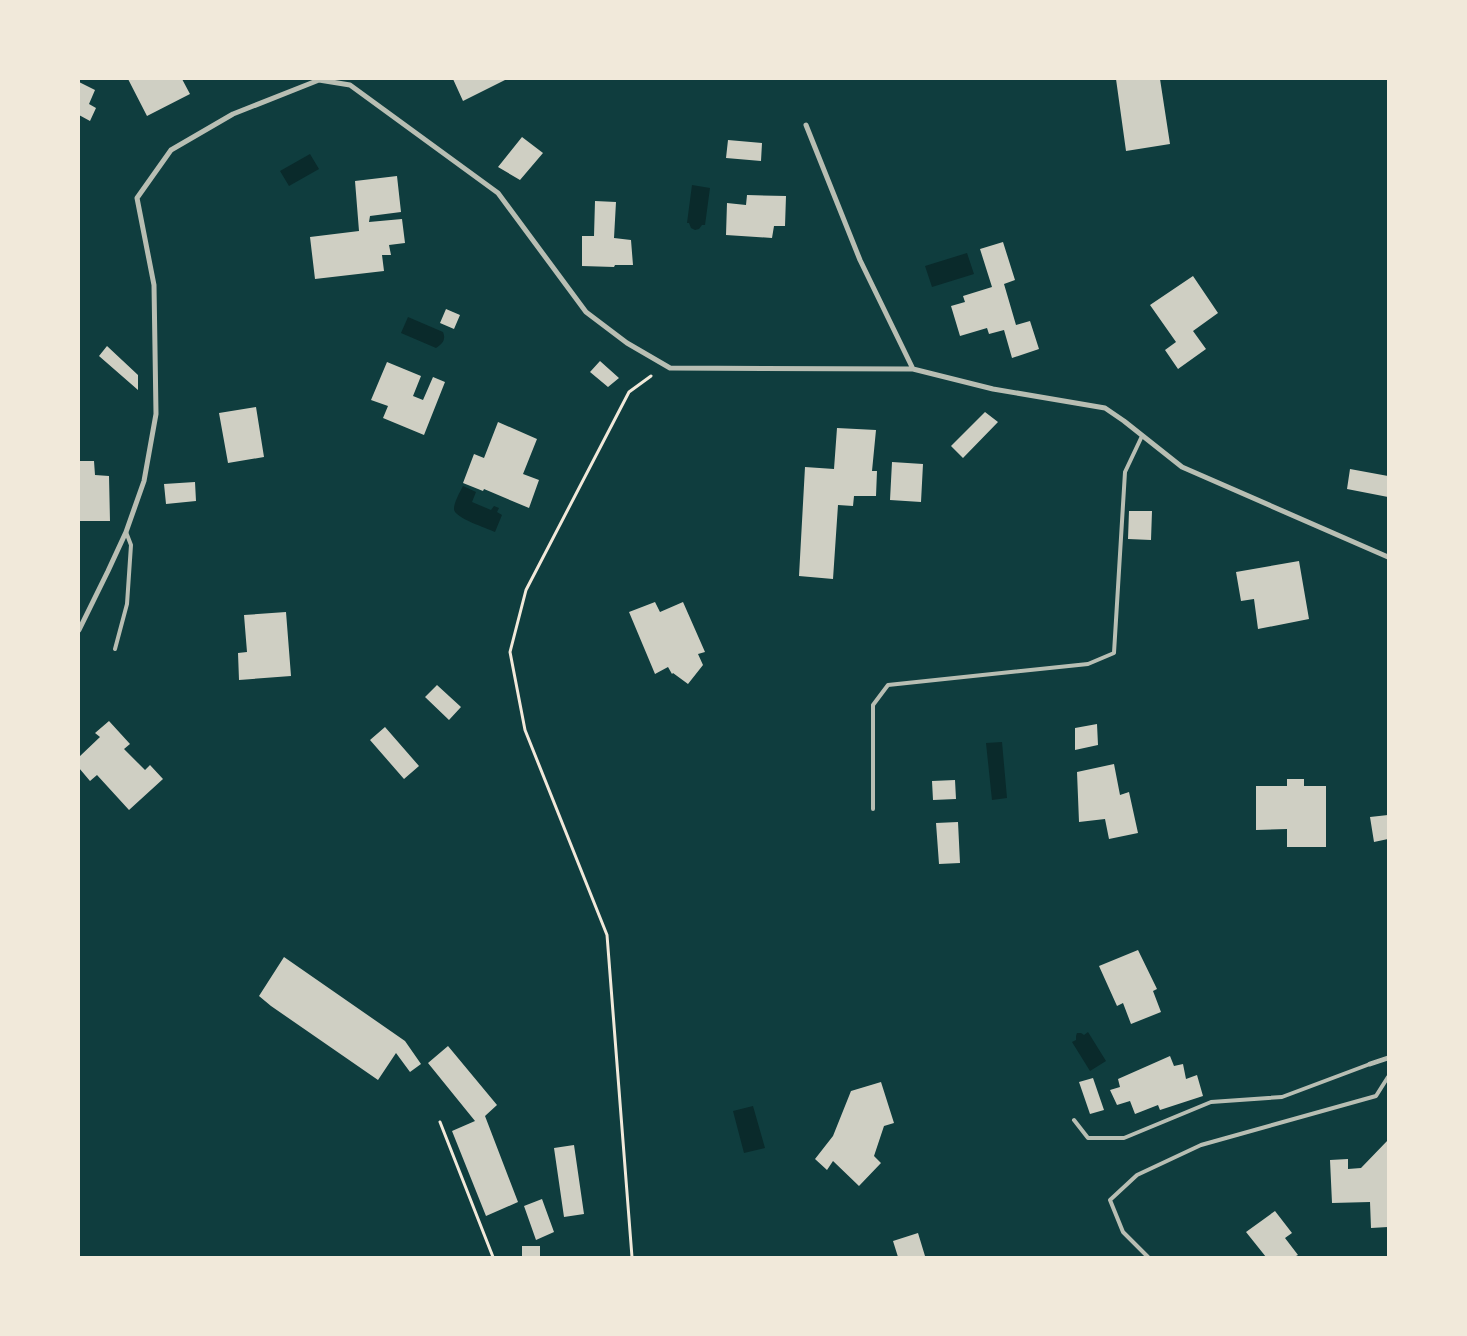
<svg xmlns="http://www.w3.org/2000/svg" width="1467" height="1336" viewBox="0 0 1467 1336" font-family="'PT Sans Narrow',sans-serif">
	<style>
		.water { fill: #0a2a2b }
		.building { fill: #cfcfc3 }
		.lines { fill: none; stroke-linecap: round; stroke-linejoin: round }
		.path { stroke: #f1e9da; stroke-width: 3 }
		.service { stroke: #b8beb3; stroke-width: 4 }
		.minor { stroke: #b8beb3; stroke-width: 5 }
	</style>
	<rect width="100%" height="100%" fill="#0f3d3e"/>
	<!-- water -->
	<path class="water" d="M 310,154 L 319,169 L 289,186 L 280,171 Z
		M 692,185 L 710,188 L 705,225 L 702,225 L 699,229 L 695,230 L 691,228 L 689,223 L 687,223 Z
		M 967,253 L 974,274 L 932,287 L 925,266 Z
		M 408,317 L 443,332 C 446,339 443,344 436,348 L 401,333 Z
		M 463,486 L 476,492 L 472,502 L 491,510 L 494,506 L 499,508 L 497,512 L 502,515 L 495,532 C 487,528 454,518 454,509 C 454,502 460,492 463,486 Z
		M 1002,742 L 1007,798 L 992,800 L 986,743 Z
		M 1088,1032 L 1106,1061 L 1090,1071 L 1072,1042 L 1076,1040 L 1076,1036 L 1077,1033 L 1081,1033 L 1084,1035 Z
		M 753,1106 L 765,1148 L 744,1153 L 733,1111 Z"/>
	<!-- building -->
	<path class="building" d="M 128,79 L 182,79 L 190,94 L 147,116 Z
		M 453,79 L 507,79 L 463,101 Z
		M 1116,79 L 1160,79 L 1170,144 L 1126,151 Z
		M 79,82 L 95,90 L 89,104 L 96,108 L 90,121 L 79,115 Z
		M 522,137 L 543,153 L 520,180 L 498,167 Z
		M 728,140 L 762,143 L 761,161 L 726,158 Z
		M 397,176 L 401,212 L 370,216 L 369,222 L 402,219 L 405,243 L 389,245 L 391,255 L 382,255 L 384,271 L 315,279 L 310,237 L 359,231 L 355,181 Z
		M 747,195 L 786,196 L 785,226 L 774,226 L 772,238 L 726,235 L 727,203 L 746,205 Z
		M 595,201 L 616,202 L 614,238 L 631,240 L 633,265 L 615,265 L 614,267 L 582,266 L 582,236 L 594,236 Z
		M 1003,242 L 1015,280 L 1004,284 L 1016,325 L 1030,321 L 1039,349 L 1012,358 L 1004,330 L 989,334 L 987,328 L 960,336 L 951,306 L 965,302 L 963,296 L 992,287 L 980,249 Z
		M 1193,276 L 1218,313 L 1193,331 L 1206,349 L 1178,369 L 1165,350 L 1176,342 L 1150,305 Z
		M 446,309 L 460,315 L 454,329 L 440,323 Z
		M 107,346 L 138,375 L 138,390 L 99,356 Z
		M 600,361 L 619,378 L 608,387 L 590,372 Z
		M 387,362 L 421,376 L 413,396 L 423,400 L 433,377 L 445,382 L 424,435 L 383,418 L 388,406 L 371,400 Z
		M 256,407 L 264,457 L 228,463 L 219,413 Z
		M 985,412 L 998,422 L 963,458 L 951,446 Z
		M 498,422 L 537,439 L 523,474 L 539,480 L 529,508 L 484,489 L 483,491 L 463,483 L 474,454 L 484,458 Z
		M 837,428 L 876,430 L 872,471 L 877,471 L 876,496 L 854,496 L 853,506 L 838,505 L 833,579 L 799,576 L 805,467 L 834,469 Z
		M 79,461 L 94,461 L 95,475 L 109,476 L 110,521 L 79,521 Z
		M 892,462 L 923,464 L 921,502 L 890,500 Z
		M 1350,469 L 1388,476 L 1388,497 L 1347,489 Z
		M 195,482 L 196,501 L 166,504 L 164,484 Z
		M 1129,511 L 1152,511 L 1151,540 L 1128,539 Z
		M 1299,561 L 1309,619 L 1258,629 L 1254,599 L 1241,601 L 1236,572 Z
		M 655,602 L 660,612 L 683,602 L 705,652 L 698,654 L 703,665 L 688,684 L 673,673 L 672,674 L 668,667 L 655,674 L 629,612 Z
		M 286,612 L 291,676 L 239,680 L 238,653 L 247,652 L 244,615 Z
		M 437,685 L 461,707 L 449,720 L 425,697 Z
		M 109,721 L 130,744 L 124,749 L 145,770 L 150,765 L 163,779 L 129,810 L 97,775 L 90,781 L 79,768 L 79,757 L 100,737 L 95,733 Z
		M 1097,724 L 1098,745 L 1075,750 L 1075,728 Z
		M 385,727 L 419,766 L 404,779 L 370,740 Z
		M 1114,764 L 1120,795 L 1129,792 L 1138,833 L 1109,839 L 1105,819 L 1079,822 L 1077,772 Z
		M 1287,779 L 1304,779 L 1304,786 L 1326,786 L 1326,847 L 1287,847 L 1287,829 L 1256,830 L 1256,786 L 1287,786 Z
		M 955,780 L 956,799 L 933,800 L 932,781 Z
		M 1388,815 L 1388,839 L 1374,842 L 1370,817 Z
		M 958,822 L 960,863 L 939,864 L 936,823 Z
		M 1138,950 L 1157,989 L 1153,991 L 1161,1012 L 1131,1024 L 1123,1003 L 1117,1006 L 1099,966 Z
		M 284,957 L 405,1041 L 421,1064 L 410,1072 L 396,1053 L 378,1080 L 271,1006 L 259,996 Z
		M 448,1046 L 497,1105 L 485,1116 L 518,1202 L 486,1216 L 452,1131 L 475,1121 L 428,1063 Z
		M 1170,1056 L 1174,1066 L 1183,1064 L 1186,1079 L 1197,1075 L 1203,1096 L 1160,1110 L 1158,1105 L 1135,1114 L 1130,1101 L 1117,1105 L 1110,1090 L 1120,1087 L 1118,1079 Z
		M 1093,1078 L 1104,1110 L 1090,1114 L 1079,1082 Z
		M 881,1082 L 894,1123 L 884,1126 L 874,1156 L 881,1163 L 859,1186 L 833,1161 L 827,1170 L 815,1159 L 833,1136 L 851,1091 Z
		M 1388,1140 L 1388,1227 L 1371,1228 L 1370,1202 L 1332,1203 L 1330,1160 L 1348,1159 L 1348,1169 L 1361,1168 Z
		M 574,1145 L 584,1214 L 564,1217 L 554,1148 Z
		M 542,1199 L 554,1232 L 536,1240 L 524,1206 Z
		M 1275,1211 L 1292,1233 L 1285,1238 L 1298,1255 L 1294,1257 L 1266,1257 L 1246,1232 Z
		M 918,1233 L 925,1256 L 898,1257 L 893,1241 Z
		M 522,1246 L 540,1246 L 540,1257 L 522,1257 Z"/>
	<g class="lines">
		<!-- path -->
		<path class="path" d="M 440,1122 L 493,1257
			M 632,1257 L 607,935 L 525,730 L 510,652 L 526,590 L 629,392 L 651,376"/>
		<!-- service -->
		<path class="service" d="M 115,649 L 127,604 L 131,545 L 126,532
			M 873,809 L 873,705 L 888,685 L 1088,664 L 1114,653 L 1125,472 L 1142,436
			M 1074,1120 L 1088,1138 L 1124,1138 L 1211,1102 L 1282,1097 L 1370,1064
			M 1148,1257 L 1123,1232 L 1110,1200 L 1137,1175 L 1201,1145 L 1376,1096 L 1388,1077"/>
		<!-- minor -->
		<path class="minor" d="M 806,125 L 860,260 L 913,369
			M 79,630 L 108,571 L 126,532 L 144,481 L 156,414 L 154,285 L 137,198 L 171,150 L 233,114 L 319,80 L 350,85 L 498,193 L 586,312 L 627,343 L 670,368 L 913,369 L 993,389 L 1105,408 L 1124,421 L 1182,467 L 1388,557
			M 1370,1064 L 1388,1058"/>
	</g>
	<!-- border -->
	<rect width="1467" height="1336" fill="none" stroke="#f1e9da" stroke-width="160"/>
</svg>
